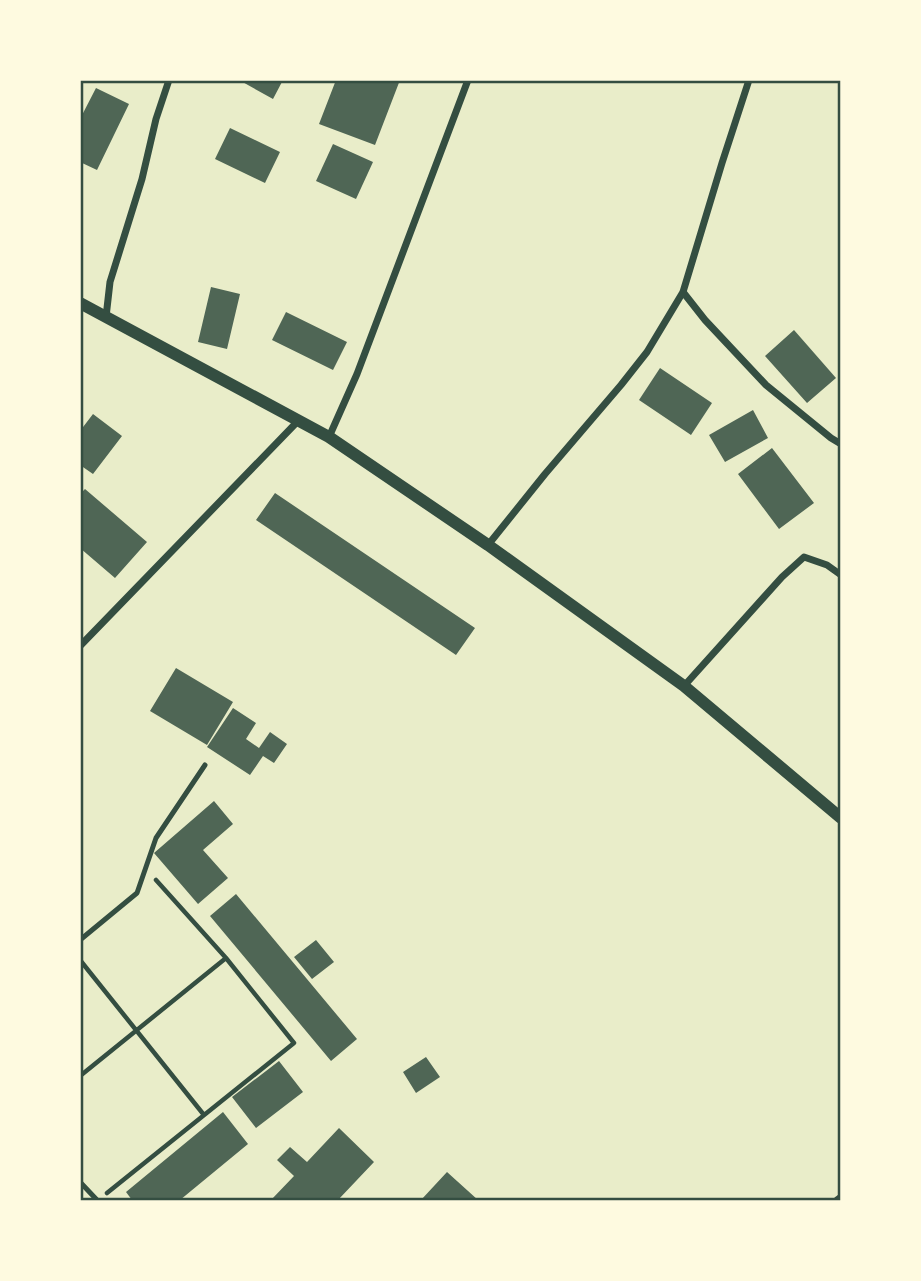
<svg xmlns="http://www.w3.org/2000/svg" width="921" height="1281" viewBox="0 0 921 1281" font-family="'Roboto Serif',serif">
	<style>
		.building { fill: #4f6655 }
		.lines { fill: none; stroke-linecap: round; stroke-linejoin: round }
		.path { stroke: #344e41; stroke-width: 4.5 }
		.service { stroke: #344e41; stroke-width: 5 }
		.minor { stroke: #344e41; stroke-width: 7 }
		.tertiary { stroke: #344e41; stroke-width: 12 }
		.neatline { fill: none; stroke: #344e41; stroke-width: 2.5 }
	</style>
	<rect width="100%" height="100%" fill="#e9edc9"/>
	<!-- building -->
	<path class="building" d="M 239,80 L 283,80 L 273,99 Z
		M 336,80 L 400,80 L 375,145 L 319,124 Z
		M 96,88 L 129,104 L 97,170 L 80,162 L 80,119 Z
		M 230,128 L 280,152 L 265,183 L 215,159 Z
		M 333,144 L 373,162 L 356,199 L 316,181 Z
		M 211,287 L 240,294 L 227,349 L 198,342 Z
		M 286,312 L 347,342 L 333,370 L 272,340 Z
		M 794,330 L 836,378 L 807,403 L 765,356 Z
		M 660,368 L 712,403 L 691,435 L 639,400 Z
		M 753,410 L 768,438 L 725,462 L 709,435 Z
		M 93,414 L 122,436 L 93,474 L 80,465 L 80,431 Z
		M 772,448 L 814,503 L 779,529 L 738,474 Z
		M 85,489 L 147,542 L 115,578 L 80,548 L 80,494 Z
		M 275,493 L 475,628 L 456,655 L 256,520 Z
		M 176,668 L 233,702 L 207,745 L 150,711 Z
		M 233,708 L 256,723 L 246,739 L 259,748 L 270,732 L 287,744 L 274,763 L 263,756 L 250,775 L 207,747 Z
		M 214,801 L 233,824 L 203,850 L 228,878 L 198,904 L 154,853 Z
		M 236,894 L 357,1039 L 331,1061 L 210,916 Z
		M 316,940 L 334,962 L 312,979 L 294,957 Z
		M 426,1057 L 440,1077 L 416,1093 L 403,1072 Z
		M 279,1061 L 303,1092 L 256,1128 L 232,1097 Z
		M 223,1112 L 248,1144 L 180,1200 L 132,1200 L 126,1192 Z
		M 339,1128 L 374,1162 L 338,1200 L 271,1200 L 294,1176 L 277,1160 L 290,1147 L 307,1162 Z
		M 447,1172 L 478,1200 L 421,1200 Z"/>
	<g class="lines">
		<!-- path -->
		<path class="path" d="M 80,960 L 204,1115
			M 80,1076 L 226,958
			M 107,1193 L 294,1043 L 226,958 L 156,880"/>
		<!-- service -->
		<path class="service" d="M 80,940 L 137,893 L 156,838 L 205,765
			M 80,1182 L 97,1200"/>
		<!-- minor -->
		<path class="minor" d="M 683,292 L 705,320 L 766,385 L 831,438 L 841,444
			M 106,317 L 110,282 L 142,179 L 156,119 L 169,80
			M 329,437 L 357,374 L 468,80
			M 488,545 L 545,474 L 621,385 L 647,352 L 683,292 L 722,163 L 749,80
			M 80,646 L 298,421
			M 684,686 L 782,577 L 804,557 L 827,565 L 841,575
			M 837,1200 L 841,1197"/>
		<!-- tertiary -->
		<path class="tertiary" d="M 80,303 L 329,437 L 488,545 L 684,686 L 841,818"/>
	</g>
	<!-- border -->
	<rect width="921" height="1281" fill="none" stroke="#fefae0" stroke-width="164"/>
	<rect x="82" y="82" width="757" height="1117" class="neatline"/>
</svg>
